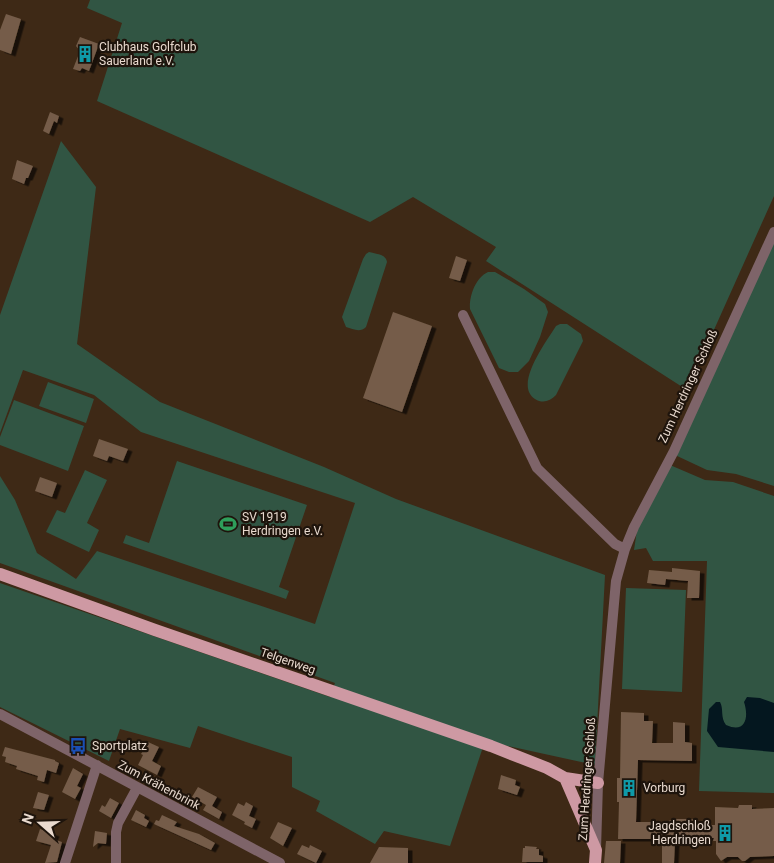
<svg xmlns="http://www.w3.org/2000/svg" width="774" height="863" viewBox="0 0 774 863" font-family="Roboto,sans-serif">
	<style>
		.green { fill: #315543 }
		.water { fill: #04171f }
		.building { fill: #745c48; filter: url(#shadow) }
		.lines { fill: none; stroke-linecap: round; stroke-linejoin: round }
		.minor { stroke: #7e6469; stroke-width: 10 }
		.major { stroke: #ce99a3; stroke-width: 12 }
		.labels { text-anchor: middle; stroke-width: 4.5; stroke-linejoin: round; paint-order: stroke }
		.poi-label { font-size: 12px; fill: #e9dacf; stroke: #1e140c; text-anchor: start }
		.street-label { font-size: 12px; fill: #e9dacf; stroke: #1e140c }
	</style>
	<defs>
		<filter id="shadow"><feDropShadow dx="4.5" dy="2.5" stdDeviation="0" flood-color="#0009"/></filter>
	</defs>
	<rect width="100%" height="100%" fill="#3e2916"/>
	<!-- green -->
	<path class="green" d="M 90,0 L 774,0 L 774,196 L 687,390 L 486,261 L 496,247 L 413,197 L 370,222 L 97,101 L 122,23 L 87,8 Z
		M 61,141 L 96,187 L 77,344 L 160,402 L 324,467 L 396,499 L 605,575 L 595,765 L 485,741 L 450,846 L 384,831 L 375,844 L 316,811 L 320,801 L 292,787 L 292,757 L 198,726 L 190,748 L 120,729 L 109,761 L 0,707 L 0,583 L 330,697 L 335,683 L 0,563 L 0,476 L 15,500 L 37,553 L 76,579 L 97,551 L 315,624 L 355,503 L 141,432 L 94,395 L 23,370 L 0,433 L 0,315 Z
		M 774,237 L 774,486 L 736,474 L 707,470 L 675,455 Z
		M 369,252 C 376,254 386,254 387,262 L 366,327 C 360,333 353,329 346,327 L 342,317 L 363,259 L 366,254 Z
		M 488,272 L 495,272 L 524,289 L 545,304 L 548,312 L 540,337 L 529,361 L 518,372 L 509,372 L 499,368 L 470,309 C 469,297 475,278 488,272 Z
		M 560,324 L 567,324 L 581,334 L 583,341 L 556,395 C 550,401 543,404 535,399 C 513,385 547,341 556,326 Z
		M 48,382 L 94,399 L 86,423 L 39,406 Z
		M 14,400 L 84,426 L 68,471 L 0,445 L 0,437 Z
		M 177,461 L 307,505 L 279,587 L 289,591 L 286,599 L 123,543 L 126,535 L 149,543 Z
		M 670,465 L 705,480 L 733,482 L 774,496 L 774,793 L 699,791 L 707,561 L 653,561 L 646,548 L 634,550 L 637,530 Z
		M 85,470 L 107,480 L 87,523 L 99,530 L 89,552 L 46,532 L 57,510 L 65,513 Z
		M 626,588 L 686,590 L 682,692 L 622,689 Z"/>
	<!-- water -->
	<path class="water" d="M 747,697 L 760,698 L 774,703 L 774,752 L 718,747 L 707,731 L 709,709 L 716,702 L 720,702 C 724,709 720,717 726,725 C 746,734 749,717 744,702 Z"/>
	<!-- building -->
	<path class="building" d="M 6,14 L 21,19 L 11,54 L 0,50 L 0,30 Z
		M 80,37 L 99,44 L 89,71 L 82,68 L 80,71 L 73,69 L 80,51 L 76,46 Z
		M 50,112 L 59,116 L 57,123 L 54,121 L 49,134 L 43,131 Z
		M 17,160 L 33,166 L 28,178 L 26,178 L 24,184 L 12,179 Z
		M 456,256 L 467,260 L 460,281 L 449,278 Z
		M 393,312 L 432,326 L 402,412 L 363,398 Z
		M 99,439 L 128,449 L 123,461 L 109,456 L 107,461 L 93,456 Z
		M 40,477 L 57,483 L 52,497 L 35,491 Z
		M 672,568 L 700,571 L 699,598 L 687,598 L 688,581 L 666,579 L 665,585 L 647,583 L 649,570 L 672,572 Z
		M 621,712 L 644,713 L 644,721 L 653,721 L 652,743 L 673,743 L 673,722 L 685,723 L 685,742 L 692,743 L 692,761 L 638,760 L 636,822 L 666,822 L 674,819 L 698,819 L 698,825 L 715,825 L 715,807 L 738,808 L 739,805 L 752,805 L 752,809 L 774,808 L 774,856 L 750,857 L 745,861 L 742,861 L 738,857 L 727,857 L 721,861 L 716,854 L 716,841 L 713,841 L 714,838 L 698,838 L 698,843 L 675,842 L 674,863 L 662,863 L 662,839 L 618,839 L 619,802 L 617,802 L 617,778 L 620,778 Z
		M 148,742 L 159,747 L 152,761 L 161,766 L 157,775 L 138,765 L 143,755 L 141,754 Z
		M 5,747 L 55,760 L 55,761 L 59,763 L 56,773 L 47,770 L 44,782 L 37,780 L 38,776 L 16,769 L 17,766 L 5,762 L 6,757 L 2,756 Z
		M 73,768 L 83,774 L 77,786 L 81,788 L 75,799 L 62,792 Z
		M 501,775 L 516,780 L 515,785 L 520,787 L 517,795 L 498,789 Z
		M 198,787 L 217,797 L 212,806 L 222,812 L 219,819 L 203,810 L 206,805 L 192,797 Z
		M 38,792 L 49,795 L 44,810 L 33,808 Z
		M 110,798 L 119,803 L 111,818 L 99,811 L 102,805 L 105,807 Z
		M 246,802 L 253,806 L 249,816 L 256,819 L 252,828 L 244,824 L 245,822 L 232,815 L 238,803 L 244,806 Z
		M 136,810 L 145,815 L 144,818 L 149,821 L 146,827 L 131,820 Z
		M 162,815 L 177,822 L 174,826 L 199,834 L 215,843 L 211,850 L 156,825 L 154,824 L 156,820 L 159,821 Z
		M 278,822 L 292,828 L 283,846 L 270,838 Z
		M 40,829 L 55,834 L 53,839 L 62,842 L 57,862 L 45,863 L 51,845 L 36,841 Z
		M 95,831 L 107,833 L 106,844 L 98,843 L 93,847 Z
		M 606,841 L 621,841 L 620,863 L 604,863 Z
		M 302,845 L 309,848 L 310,845 L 322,851 L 316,863 L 297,854 Z
		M 525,846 L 537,847 L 536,849 L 539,849 L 539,855 L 543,856 L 543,862 L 522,862 L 523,848 L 525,848 Z
		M 379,847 L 408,848 L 408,863 L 370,863 Z"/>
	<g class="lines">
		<!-- minor -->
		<path class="minor" d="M 463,315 L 537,468 L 615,544 L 625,549
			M 0,714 L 280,863
			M 596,849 L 598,783 L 616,581 L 625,549 L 634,527 L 674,451 L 774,232
			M 65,863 L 97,765
			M 116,863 L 116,832 L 118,823 L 137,788"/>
		<!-- major -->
		<path class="major" d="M 0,574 L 155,630 L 491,746 L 547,768 L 565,778 L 598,783
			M 565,778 L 596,850 L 595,863"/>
	</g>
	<!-- icons -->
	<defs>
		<g id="building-bare" transform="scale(1.35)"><path d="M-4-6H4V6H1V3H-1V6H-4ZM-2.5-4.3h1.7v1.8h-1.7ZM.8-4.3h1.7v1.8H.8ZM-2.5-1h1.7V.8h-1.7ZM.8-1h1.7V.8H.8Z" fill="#0f9aa8" stroke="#1e140c" stroke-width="2.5" paint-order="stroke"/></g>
		<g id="stadium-bare" transform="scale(1.35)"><path d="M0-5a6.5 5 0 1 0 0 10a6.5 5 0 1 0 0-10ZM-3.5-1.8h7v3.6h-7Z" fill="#2e9e5b" stroke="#1e140c" stroke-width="2.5" paint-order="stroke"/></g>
		<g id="bus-bare" transform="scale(1.35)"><path d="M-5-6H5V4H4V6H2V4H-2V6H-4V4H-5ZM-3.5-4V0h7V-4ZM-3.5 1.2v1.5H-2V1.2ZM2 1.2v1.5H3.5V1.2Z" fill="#1a4fb4" stroke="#1e140c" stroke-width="2.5" paint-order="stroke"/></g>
	</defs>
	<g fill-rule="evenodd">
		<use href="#building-bare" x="85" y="54"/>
		<use href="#stadium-bare" x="228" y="524"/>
		<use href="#bus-bare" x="78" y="746"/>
		<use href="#building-bare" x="629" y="788"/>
		<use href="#building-bare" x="725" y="833"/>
	</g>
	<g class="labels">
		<!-- poi labels -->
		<g class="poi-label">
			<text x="99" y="51">Clubhaus Golfclub<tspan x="99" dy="14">Sauerland e.V.</tspan></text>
			<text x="242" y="521">SV 1919<tspan x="242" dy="14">Herdringen e.V.</tspan></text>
			<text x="92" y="750">Sportplatz</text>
			<text x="643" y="792">Vorburg</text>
			<text x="711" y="830" text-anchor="end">Jagdschloß<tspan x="711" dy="14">Herdringen</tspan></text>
		</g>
		<!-- street labels -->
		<g class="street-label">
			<text transform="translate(688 386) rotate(-65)" y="4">Zum Herdringer Schloß</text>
			<text transform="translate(288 661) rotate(19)" y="4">Telgenweg</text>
			<text transform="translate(587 779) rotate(-86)" y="4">Zum Herdringer Schloß</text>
			<text transform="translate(159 785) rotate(28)" y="4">Zum Krähenbrink</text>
		</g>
	</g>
	<!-- north arrow -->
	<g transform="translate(40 823) rotate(290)" stroke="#1e140c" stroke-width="4" paint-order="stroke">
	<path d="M0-4L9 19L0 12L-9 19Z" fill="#e9dacf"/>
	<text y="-8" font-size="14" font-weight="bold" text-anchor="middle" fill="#e9dacf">N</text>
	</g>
</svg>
